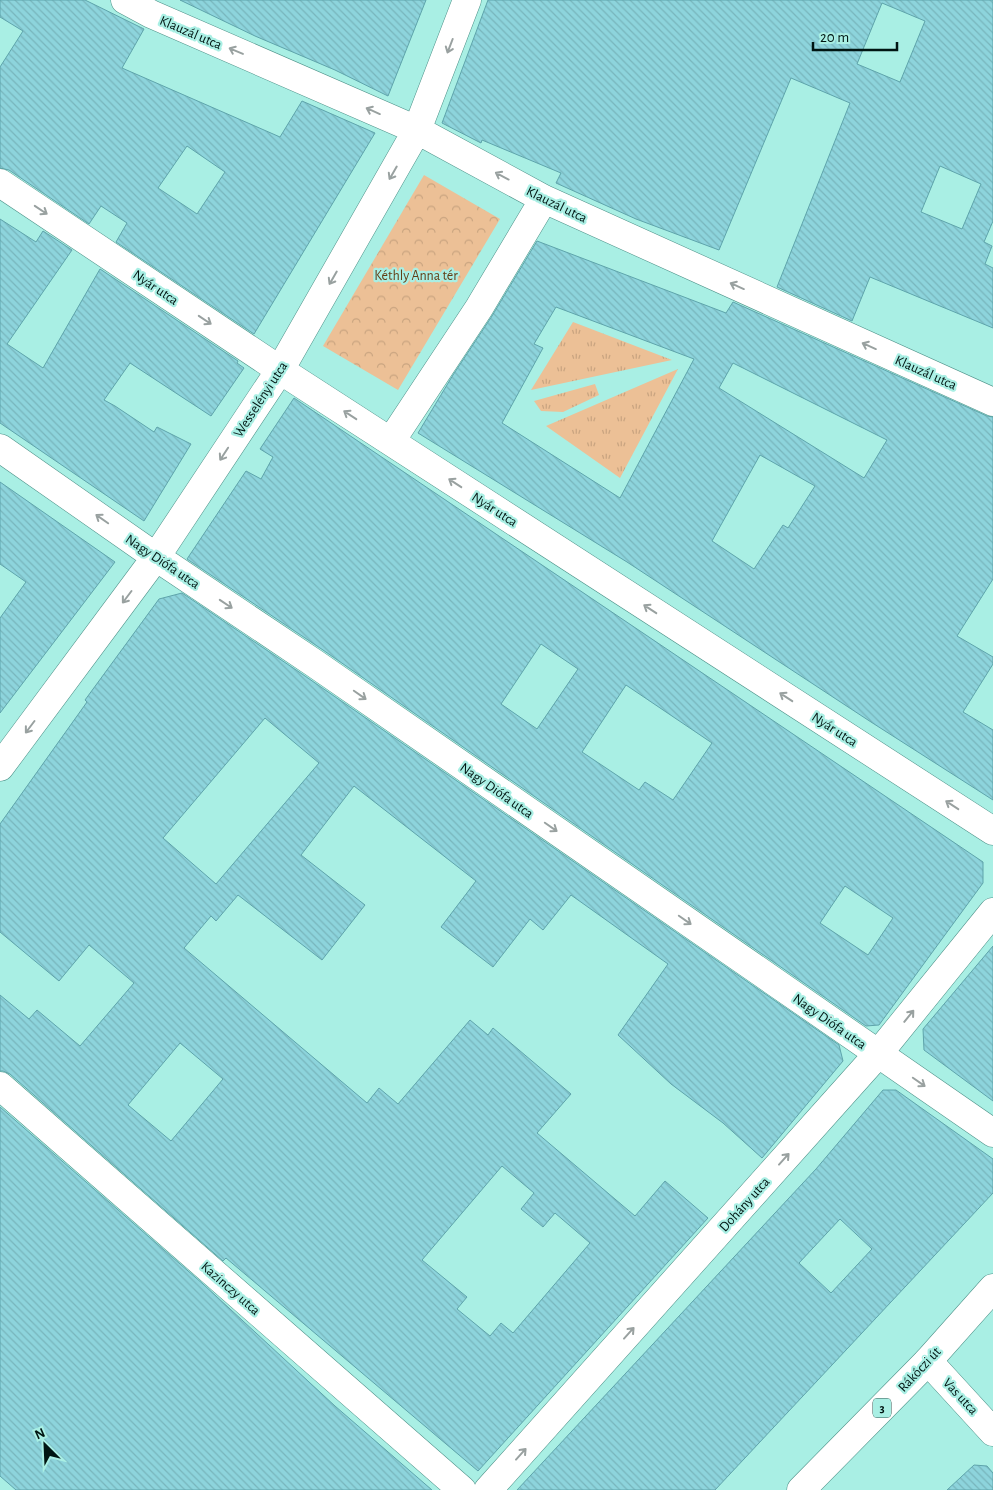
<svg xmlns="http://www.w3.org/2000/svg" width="993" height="1490" viewBox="0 0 993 1490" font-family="'Alegreya Sans',sans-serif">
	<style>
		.grass { fill: url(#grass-tufts) }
		.park { fill: url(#park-crowns) }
		.building { fill: url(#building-back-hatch); stroke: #5ea4ab; fill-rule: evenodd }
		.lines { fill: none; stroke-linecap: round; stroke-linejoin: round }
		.minor-casing { stroke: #4e9289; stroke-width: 29 }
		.major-casing { stroke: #4e9289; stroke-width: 29 }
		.minor { stroke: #fff; stroke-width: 28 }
		.major { stroke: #fff; stroke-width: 28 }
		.oneway { stroke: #99a1a0 }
		.labels { text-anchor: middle; stroke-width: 4.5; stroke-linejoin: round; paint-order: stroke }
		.shield { fill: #a9efe4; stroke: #335651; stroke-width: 1 }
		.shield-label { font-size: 12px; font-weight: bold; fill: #001512 }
		.street-label { font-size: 14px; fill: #001512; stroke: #a9efe4 }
		.park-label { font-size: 14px; fill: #633d15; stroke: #a9efe4 }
	</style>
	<defs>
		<pattern id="grass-tufts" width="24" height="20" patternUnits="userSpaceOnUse" patternTransform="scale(1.25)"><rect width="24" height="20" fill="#ecc096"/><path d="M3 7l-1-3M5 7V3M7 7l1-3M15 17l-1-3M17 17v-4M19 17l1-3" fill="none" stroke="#c9a480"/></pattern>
		<pattern id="park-crowns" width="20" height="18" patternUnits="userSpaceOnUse" patternTransform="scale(1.25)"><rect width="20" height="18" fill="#ecc096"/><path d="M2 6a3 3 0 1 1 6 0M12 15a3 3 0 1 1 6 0" fill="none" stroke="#c9a480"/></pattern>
		<pattern id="building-back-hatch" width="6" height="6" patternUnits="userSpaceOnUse" patternTransform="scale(1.25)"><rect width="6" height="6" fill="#8dd4dc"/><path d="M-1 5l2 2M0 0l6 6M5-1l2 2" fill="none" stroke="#78b5bc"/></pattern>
	</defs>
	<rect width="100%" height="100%" fill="#a9efe4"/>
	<!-- grass -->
	<path class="grass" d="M 573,322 L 672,360 L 531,390 Z
		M 678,369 L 620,478 L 546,426 Z
		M 595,384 L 599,395 L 563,412 L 541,411 L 534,401 Z"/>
	<!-- park -->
	<path class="park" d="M 424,175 L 500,219 L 398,390 L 323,346 Z"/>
	<!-- building -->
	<path class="building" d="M 0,0 L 85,0 L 144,29 L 122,68 L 280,137 L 302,101 L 375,133 L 254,334 L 116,242 L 127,223 L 101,206 L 89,224 L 9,170 L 0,168 L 0,67 L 23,31 L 0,17 ZM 187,146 L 225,172 L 197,214 L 158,188 Z
		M 180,0 L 426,0 L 388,96 L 335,70 L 255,36 Z
		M 488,0 L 993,0 L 993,221 L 984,242 L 992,246 L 985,264 L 993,268 L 993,328 L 870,277 L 852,321 L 777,287 L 850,103 L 791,78 L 719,250 L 636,219 L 556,183 L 561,173 L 482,140 L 481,143 L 442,123 ZM 882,3 L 925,21 L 900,82 L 857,64 ZM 940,166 L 981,184 L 962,229 L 921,212 Z
		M 0,219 L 36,242 L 43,231 L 72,250 L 7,344 L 43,368 L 100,269 L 238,361 L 237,363 L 244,368 L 211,416 L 130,363 L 104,400 L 115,406 L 154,432 L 157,427 L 191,444 L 144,521 L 0,423 Z
		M 537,241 L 726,313 L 733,302 L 987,416 L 993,417 L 993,579 L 957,636 L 993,657 L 993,664 L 963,712 L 993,730 L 993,800 L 871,722 L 627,562 L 418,433 L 453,375 L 492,316 ZM 556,307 L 694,359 L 620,498 L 502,423 L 543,348 L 534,344 ZM 733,363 L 887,440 L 864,478 L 719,388 ZM 760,455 L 815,486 L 788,528 L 783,525 L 754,569 L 712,541 Z
		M 294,398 L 983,862 L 983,883 L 879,1025 L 866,1026 L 323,650 L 187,559 L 246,471 L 261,479 L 273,457 L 260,449 ZM 541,644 L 578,669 L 537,729 L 501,704 ZM 626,685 L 712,743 L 673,800 L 645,782 L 639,790 L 582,752 ZM 845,886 L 893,918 L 868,955 L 820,923 Z
		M 0,482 L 115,562 L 0,713 L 0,618 L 26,582 L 0,564 Z
		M 182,593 L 305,676 L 839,1045 L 843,1061 L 762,1158 L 723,1123 L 671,1084 L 618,1035 L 668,964 L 571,895 L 543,930 L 530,919 L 493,967 L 441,927 L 476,881 L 354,786 L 301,855 L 365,905 L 322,960 L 238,895 L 216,921 L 211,916 L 184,948 L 367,1103 L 379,1088 L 398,1104 L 470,1020 L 488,1035 L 493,1028 L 571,1094 L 537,1133 L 635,1216 L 665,1181 L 708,1218 L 478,1471 L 226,1258 L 223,1261 L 10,1074 L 3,1071 L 0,1071 L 0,995 L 29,1019 L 37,1010 L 80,1046 L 134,983 L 89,945 L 59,981 L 0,932 L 0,824 L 87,702 L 85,700 L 159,599 ZM 265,718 L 319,763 L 216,884 L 163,838 ZM 180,1043 L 223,1079 L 171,1141 L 128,1105 ZM 502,1166 L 534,1193 L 521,1209 L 543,1227 L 555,1213 L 590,1243 L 513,1333 L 501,1323 L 490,1336 L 457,1309 L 467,1297 L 422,1260 Z
		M 993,946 L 993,1101 L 924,1050 L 923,1029 Z
		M 883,1090 L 896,1090 L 993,1159 L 993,1193 L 715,1490 L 517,1490 L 816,1169 ZM 840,1219 L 872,1249 L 831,1293 L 799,1263 Z
		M 0,1107 L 203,1284 L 335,1406 L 432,1490 L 16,1490 L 0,1476 Z
		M 974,1465 L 987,1466 L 993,1473 L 993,1490 L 947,1490 Z"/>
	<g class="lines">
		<!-- minor casing -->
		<g class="minor-casing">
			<path id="minor" d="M 125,0 L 151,14 L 417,130 L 544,199 L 993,402
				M 0,183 L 280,370 L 993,831
				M 391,441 L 479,308 L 544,199
				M 0,448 L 156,557 L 314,663 L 993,1133
				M 0,767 L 156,557 L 280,370 L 417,130 L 467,0
				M 0,1086 L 462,1490
				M 928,1361 L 993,1432
				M 488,1490 L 878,1054 L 993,912"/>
		</g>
		<!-- major casing -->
		<g class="major-casing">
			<path id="major" d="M 801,1490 L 928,1361 L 993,1288"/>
		</g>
		<!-- minor -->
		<use href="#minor" class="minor"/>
		<!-- major -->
		<use href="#major" class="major"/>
	</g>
	<!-- one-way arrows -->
	<defs><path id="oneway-shaft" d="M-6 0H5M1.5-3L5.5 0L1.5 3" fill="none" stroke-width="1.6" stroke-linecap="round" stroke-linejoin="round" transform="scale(1.25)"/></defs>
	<g class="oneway">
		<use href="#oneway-shaft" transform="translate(450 46) rotate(111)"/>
		<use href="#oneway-shaft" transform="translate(236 51) rotate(-157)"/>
		<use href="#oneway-shaft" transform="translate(373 111) rotate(-156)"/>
		<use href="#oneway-shaft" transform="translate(393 173) rotate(120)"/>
		<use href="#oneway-shaft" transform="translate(502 176) rotate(-152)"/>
		<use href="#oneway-shaft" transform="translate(41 210) rotate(34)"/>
		<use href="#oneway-shaft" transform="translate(333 278) rotate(120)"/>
		<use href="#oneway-shaft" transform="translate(737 286) rotate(-156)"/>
		<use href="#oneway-shaft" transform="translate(205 320) rotate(34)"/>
		<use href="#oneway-shaft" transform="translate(869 346) rotate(-156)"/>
		<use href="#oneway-shaft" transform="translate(350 415) rotate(-147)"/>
		<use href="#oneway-shaft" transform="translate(224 454) rotate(123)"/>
		<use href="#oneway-shaft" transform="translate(455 483) rotate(-147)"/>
		<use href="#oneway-shaft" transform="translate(102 519) rotate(-145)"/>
		<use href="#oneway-shaft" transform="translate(127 597) rotate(127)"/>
		<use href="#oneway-shaft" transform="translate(226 604) rotate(34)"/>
		<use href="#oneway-shaft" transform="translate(650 609) rotate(-147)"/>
		<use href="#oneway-shaft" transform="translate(360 695) rotate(35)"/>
		<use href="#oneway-shaft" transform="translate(786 697) rotate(-147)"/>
		<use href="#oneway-shaft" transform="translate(30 727) rotate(127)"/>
		<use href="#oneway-shaft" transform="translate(952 805) rotate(-147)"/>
		<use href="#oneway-shaft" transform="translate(551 827) rotate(35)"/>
		<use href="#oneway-shaft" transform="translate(685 920) rotate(35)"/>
		<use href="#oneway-shaft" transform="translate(909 1016) rotate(-51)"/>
		<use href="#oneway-shaft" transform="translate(919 1082) rotate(35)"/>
		<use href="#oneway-shaft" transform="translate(784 1159) rotate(-48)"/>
		<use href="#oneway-shaft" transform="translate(629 1333) rotate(-48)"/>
		<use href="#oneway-shaft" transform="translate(521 1454) rotate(-48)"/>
	</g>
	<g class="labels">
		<!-- shield labels -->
		<rect class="shield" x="873" y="1398.5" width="18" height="19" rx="4"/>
		<g class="shield-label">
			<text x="882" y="1412">3</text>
		</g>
		<!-- street labels -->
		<g class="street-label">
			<text transform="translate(191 32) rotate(23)" y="5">Klauzál utca</text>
			<text transform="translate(557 204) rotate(26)" y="5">Klauzál utca</text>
			<text transform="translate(156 287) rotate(34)" y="5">Nyár utca</text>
			<text transform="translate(926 372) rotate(24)" y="5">Klauzál utca</text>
			<text transform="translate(260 399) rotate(-57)" y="5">Wesselényi utca</text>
			<text transform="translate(495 509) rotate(33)" y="5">Nyár utca</text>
			<text transform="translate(163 561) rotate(34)" y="5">Nagy Diófa utca</text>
			<text transform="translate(835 729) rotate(33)" y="5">Nyár utca</text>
			<text transform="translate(497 790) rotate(35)" y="5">Nagy Diófa utca</text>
			<text transform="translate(830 1021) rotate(35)" y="5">Nagy Diófa utca</text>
			<text transform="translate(744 1204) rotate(-48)" y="5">Dohány utca</text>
			<text transform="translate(231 1288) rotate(41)" y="5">Kazinczy utca</text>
			<text transform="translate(919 1369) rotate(-47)" y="5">Rákóczi út</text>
			<text transform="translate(961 1396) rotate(47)" y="5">Vas utca</text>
		</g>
		<!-- park labels -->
		<g class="park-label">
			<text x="416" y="280">Kéthly Anna tér</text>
		</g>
	</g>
	<!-- north arrow -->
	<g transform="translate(45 1445) rotate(336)" stroke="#a9efe4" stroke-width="4" paint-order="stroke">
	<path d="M0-4L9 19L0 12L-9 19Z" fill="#001512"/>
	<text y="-8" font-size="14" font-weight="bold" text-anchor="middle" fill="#001512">N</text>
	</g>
	<!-- scale -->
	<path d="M813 42v8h84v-8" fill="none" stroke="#001512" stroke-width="2.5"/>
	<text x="820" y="42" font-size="15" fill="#001512" stroke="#a9efe4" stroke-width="4" paint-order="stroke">20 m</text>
</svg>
